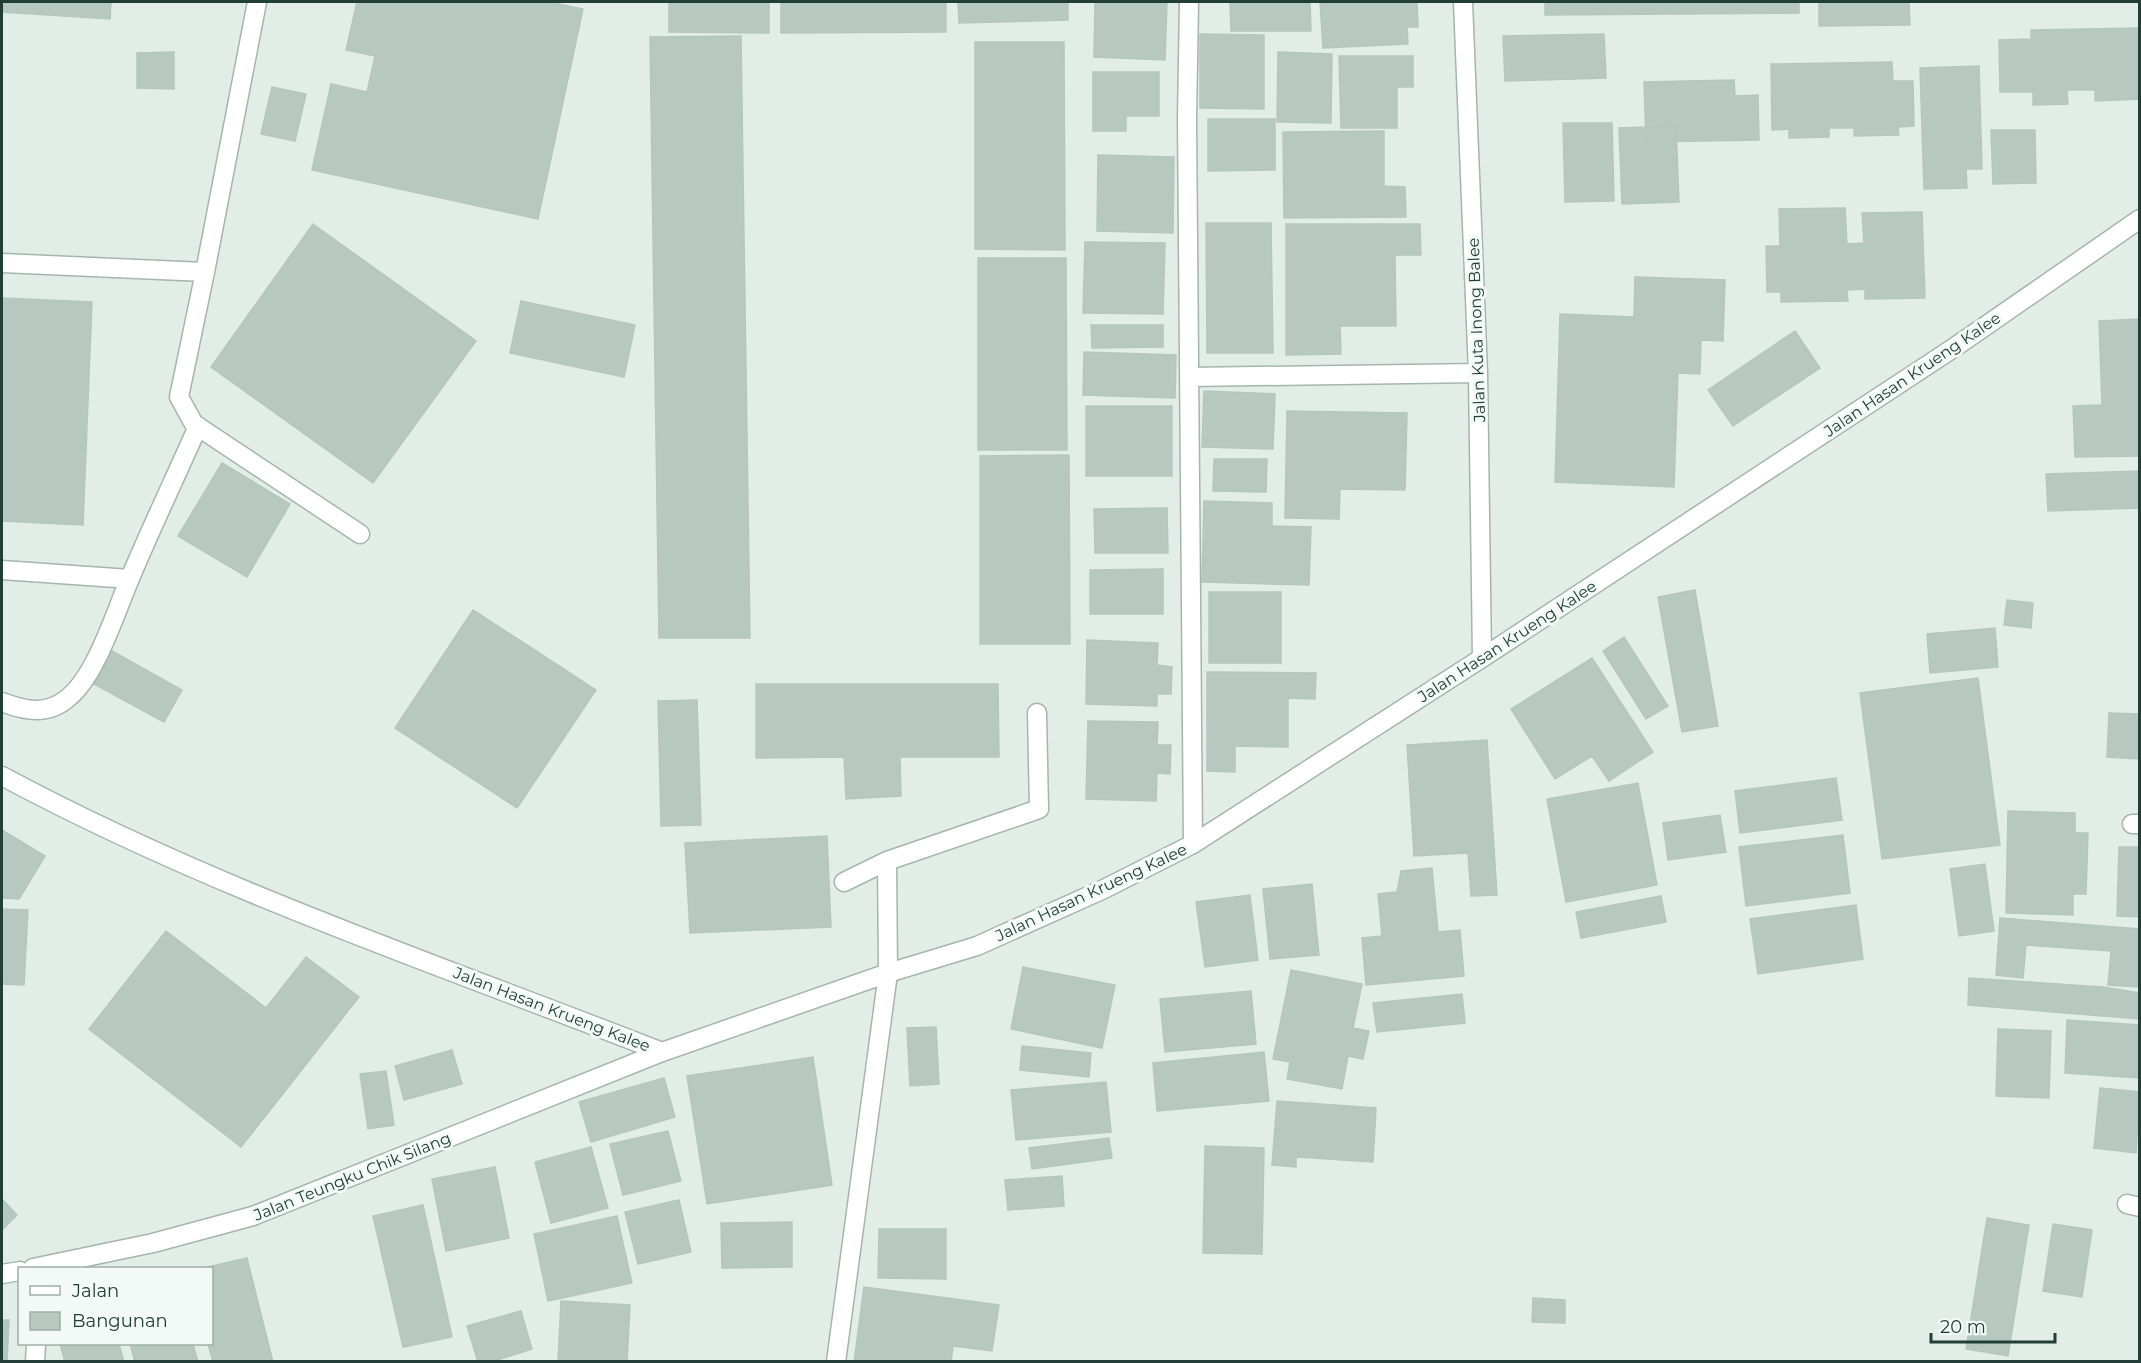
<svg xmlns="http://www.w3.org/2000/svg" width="2141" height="1363" viewBox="0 0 2141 1363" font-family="Montserrat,sans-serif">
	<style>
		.building { fill: #b7c8c0; stroke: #b4c7be; stroke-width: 1.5 }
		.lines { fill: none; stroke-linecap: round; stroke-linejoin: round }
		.service-casing { stroke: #a4b5af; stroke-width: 21 }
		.minor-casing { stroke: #a4b5af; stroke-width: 21 }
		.tertiary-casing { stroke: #a4b5af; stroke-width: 21 }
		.service { stroke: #fff; stroke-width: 18 }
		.minor { stroke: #fff; stroke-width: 18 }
		.tertiary { stroke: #fff; stroke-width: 18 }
		.labels { text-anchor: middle; stroke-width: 6; stroke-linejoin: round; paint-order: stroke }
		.street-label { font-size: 16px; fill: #213f36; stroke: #f3f9f6 }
	</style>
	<rect width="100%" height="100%" fill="#e2ede8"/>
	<!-- building -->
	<path class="building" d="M 2,2 L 111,2 L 110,19 L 2,12 Z
		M 357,2 L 549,2 L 583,9 L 538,219 L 312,170 L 331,84 L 367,92 L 375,56 L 346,50 Z
		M 669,2 L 769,2 L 769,33 L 669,32 Z
		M 781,2 L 946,2 L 946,32 L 781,33 Z
		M 958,2 L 1068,2 L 1068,20 L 959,23 Z
		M 1095,2 L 1167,2 L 1165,60 L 1094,57 Z
		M 1230,2 L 1310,2 L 1311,31 L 1231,31 Z
		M 1320,2 L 1417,2 L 1418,27 L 1407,27 L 1408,44 L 1323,48 Z
		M 1545,2 L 1799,2 L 1799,13 L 1545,15 Z
		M 1819,2 L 1909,2 L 1910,25 L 1819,26 Z
		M 2140,28 L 2140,99 L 2095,101 L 2095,90 L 2067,90 L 2068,104 L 2033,105 L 2033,92 L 2000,92 L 1999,40 L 2031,39 L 2031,30 Z
		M 1200,34 L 1264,35 L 1264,109 L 1200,108 Z
		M 1604,34 L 1606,78 L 1505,81 L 1503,36 Z
		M 741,36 L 750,638 L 659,638 L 650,37 Z
		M 975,42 L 1064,42 L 1065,250 L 975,249 Z
		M 174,52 L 174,89 L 137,88 L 137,53 Z
		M 1278,52 L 1332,54 L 1331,123 L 1277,122 Z
		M 1339,56 L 1413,56 L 1413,87 L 1397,87 L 1397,128 L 1341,128 Z
		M 1892,62 L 1893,81 L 1913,81 L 1914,126 L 1898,127 L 1899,135 L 1854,136 L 1854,128 L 1829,128 L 1829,137 L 1789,138 L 1789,129 L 1772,130 L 1771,64 Z
		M 1979,66 L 1982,169 L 1966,169 L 1967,188 L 1924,189 L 1920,68 Z
		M 1093,72 L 1159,72 L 1159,116 L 1126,116 L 1126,131 L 1093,131 Z
		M 1734,80 L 1735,96 L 1758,95 L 1759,140 L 1646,142 L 1644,82 Z
		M 272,87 L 306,94 L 295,141 L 261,134 Z
		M 1208,119 L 1275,119 L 1275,170 L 1208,171 Z
		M 1563,123 L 1612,123 L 1614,201 L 1565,202 Z
		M 1676,126 L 1679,202 L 1622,204 L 1619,128 Z
		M 1991,130 L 2035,130 L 2036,183 L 1993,184 Z
		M 1384,131 L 1384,186 L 1405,187 L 1406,217 L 1284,218 L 1283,132 Z
		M 1098,155 L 1174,157 L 1173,233 L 1097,231 Z
		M 1845,208 L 1847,244 L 1864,243 L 1862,213 L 1922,212 L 1925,298 L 1865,299 L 1865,289 L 1847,290 L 1848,301 L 1781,302 L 1781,292 L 1767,292 L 1766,246 L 1780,246 L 1779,209 Z
		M 1206,223 L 1271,223 L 1273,353 L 1207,353 Z
		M 313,224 L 476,341 L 373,483 L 211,367 Z
		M 1286,224 L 1420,224 L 1421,255 L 1395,255 L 1396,326 L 1340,326 L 1341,354 L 1286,355 Z
		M 1085,242 L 1165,243 L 1163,314 L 1083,313 Z
		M 978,258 L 1066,258 L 1067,450 L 978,450 Z
		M 1635,277 L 1725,280 L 1723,341 L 1701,340 L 1700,374 L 1678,373 L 1674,487 L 1555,482 L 1560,314 L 1634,317 Z
		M 2,298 L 92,302 L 83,525 L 2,521 Z
		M 521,301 L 635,325 L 624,377 L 510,353 Z
		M 2140,319 L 2140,456 L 2075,457 L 2073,406 L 2102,405 L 2099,321 Z
		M 1091,325 L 1163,325 L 1163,347 L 1092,348 Z
		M 1795,331 L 1820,368 L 1733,426 L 1708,390 Z
		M 1084,352 L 1176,355 L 1175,398 L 1083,395 Z
		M 1204,391 L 1275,394 L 1273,449 L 1202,447 Z
		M 1086,406 L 1172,406 L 1172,476 L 1086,476 Z
		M 1287,411 L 1407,413 L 1405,490 L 1340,489 L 1339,519 L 1285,518 Z
		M 1069,455 L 1070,644 L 980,644 L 980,456 Z
		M 1214,459 L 1267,459 L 1266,492 L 1213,491 Z
		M 222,463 L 290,504 L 247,577 L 178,536 Z
		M 2140,471 L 2140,508 L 2048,511 L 2046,474 Z
		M 1204,501 L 1272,503 L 1272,526 L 1311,527 L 1309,585 L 1202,582 Z
		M 1167,508 L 1168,553 L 1095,553 L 1094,509 Z
		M 1163,569 L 1163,614 L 1090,614 L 1090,570 Z
		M 1695,590 L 1718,726 L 1682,732 L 1658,597 Z
		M 1209,592 L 1281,592 L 1281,663 L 1209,663 Z
		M 2007,600 L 2033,603 L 2031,628 L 2004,625 Z
		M 473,610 L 596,690 L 517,808 L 395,728 Z
		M 1995,628 L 1998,667 L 1930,673 L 1927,634 Z
		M 1624,637 L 1668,706 L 1646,719 L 1603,651 Z
		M 1087,640 L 1158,643 L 1157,665 L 1172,667 L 1171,694 L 1157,694 L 1157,706 L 1086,704 Z
		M 112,651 L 182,690 L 164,722 L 94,684 Z
		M 1592,658 L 1653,752 L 1609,781 L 1592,756 L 1555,779 L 1511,709 Z
		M 1207,672 L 1316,673 L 1315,699 L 1288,698 L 1288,747 L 1235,746 L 1235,772 L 1207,771 Z
		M 1978,678 L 2000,845 L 1882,859 L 1860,693 Z
		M 756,684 L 998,684 L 999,757 L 900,757 L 901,796 L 846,799 L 844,757 L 756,758 Z
		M 697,700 L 701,825 L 661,826 L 658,701 Z
		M 2109,713 L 2140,714 L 2140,759 L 2107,757 Z
		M 1088,721 L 1158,722 L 1157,745 L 1171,745 L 1170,774 L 1157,773 L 1156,801 L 1086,799 Z
		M 1487,740 L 1497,895 L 1471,896 L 1468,853 L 1414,856 L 1407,745 Z
		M 1836,778 L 1842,820 L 1740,833 L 1735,791 Z
		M 1638,783 L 1657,885 L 1566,902 L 1547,799 Z
		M 2008,811 L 2075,813 L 2075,833 L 2088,833 L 2086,894 L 2073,894 L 2073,915 L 2006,913 Z
		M 1720,815 L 1726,852 L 1668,860 L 1663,823 Z
		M 2,830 L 45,856 L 19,899 L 2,898 Z
		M 1843,835 L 1850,893 L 1746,906 L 1739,847 Z
		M 827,836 L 831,927 L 690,933 L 685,843 Z
		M 2119,847 L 2140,847 L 2140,917 L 2117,916 Z
		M 1985,864 L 1994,931 L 1959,936 L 1950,869 Z
		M 1432,868 L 1438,932 L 1460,930 L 1464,976 L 1366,985 L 1362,938 L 1382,936 L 1378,894 L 1397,892 L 1401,871 Z
		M 1312,884 L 1319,955 L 1270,959 L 1263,889 Z
		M 1250,895 L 1258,960 L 1205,967 L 1196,902 Z
		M 1661,896 L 1666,922 L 1581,938 L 1576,912 Z
		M 1856,905 L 1863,959 L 1758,974 L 1750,919 Z
		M 2,909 L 28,910 L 24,985 L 2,984 Z
		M 2000,918 L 2140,929 L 2140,987 L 2108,985 L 2111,951 L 2026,945 L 2023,978 L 1996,975 Z
		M 166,931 L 266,1008 L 306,957 L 359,997 L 241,1147 L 89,1029 Z
		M 1023,967 L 1115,985 L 1102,1048 L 1011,1029 Z
		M 1291,970 L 1362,984 L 1353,1028 L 1369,1031 L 1363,1059 L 1348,1056 L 1342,1089 L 1287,1079 L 1290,1062 L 1273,1059 Z
		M 1969,978 L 2103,987 L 2140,993 L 2140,1019 L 1968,1005 Z
		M 1251,991 L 1256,1044 L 1165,1052 L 1160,999 Z
		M 1462,994 L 1465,1023 L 1377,1032 L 1373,1003 Z
		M 2067,1020 L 2140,1025 L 2140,1078 L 2065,1073 Z
		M 936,1027 L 939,1084 L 910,1086 L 907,1028 Z
		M 1998,1029 L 2051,1031 L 2049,1098 L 1996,1096 Z
		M 1022,1046 L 1091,1053 L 1089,1077 L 1020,1070 Z
		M 452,1050 L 462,1084 L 404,1100 L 395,1066 Z
		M 1264,1052 L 1269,1101 L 1157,1111 L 1153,1063 Z
		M 813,1057 L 832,1185 L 707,1204 L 687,1076 Z
		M 386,1071 L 394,1125 L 368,1129 L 360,1074 Z
		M 664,1078 L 675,1117 L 591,1142 L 579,1102 Z
		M 1106,1082 L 1111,1132 L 1016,1140 L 1011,1090 Z
		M 2100,1088 L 2140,1092 L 2136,1153 L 2094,1148 Z
		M 1277,1101 L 1376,1108 L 1373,1162 L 1296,1157 L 1296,1167 L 1272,1165 Z
		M 668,1131 L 681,1181 L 623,1195 L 610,1144 Z
		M 1109,1138 L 1112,1158 L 1032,1169 L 1029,1148 Z
		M 1205,1146 L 1264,1148 L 1262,1254 L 1203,1253 Z
		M 591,1147 L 608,1208 L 551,1223 L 535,1162 Z
		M 495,1167 L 509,1238 L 446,1251 L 432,1179 Z
		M 1062,1176 L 1064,1206 L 1008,1210 L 1005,1180 Z
		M 2,1199 L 17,1215 L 2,1230 Z
		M 679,1200 L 691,1252 L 638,1264 L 625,1212 Z
		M 423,1205 L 452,1337 L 403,1347 L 373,1216 Z
		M 617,1216 L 632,1283 L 548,1301 L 534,1234 Z
		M 1987,1218 L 2029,1225 L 2008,1356 L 1966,1349 Z
		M 792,1222 L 792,1267 L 722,1268 L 721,1223 Z
		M 2053,1224 L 2092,1230 L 2082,1297 L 2043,1291 Z
		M 879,1229 L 946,1229 L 946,1279 L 878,1278 Z
		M 247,1258 L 273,1362 L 213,1362 L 208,1344 L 212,1344 L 212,1268 L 204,1268 Z
		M 864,1287 L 999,1305 L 992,1351 L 953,1346 L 951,1362 L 854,1362 Z
		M 1533,1298 L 1565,1300 L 1565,1323 L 1532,1322 Z
		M 561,1301 L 630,1305 L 627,1362 L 558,1362 Z
		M 521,1311 L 532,1349 L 491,1362 L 478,1362 L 467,1326 Z
		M 2,1320 L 9,1320 L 7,1362 L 2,1362 Z
		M 60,1344 L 119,1344 L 124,1362 L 65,1362 Z
		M 130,1344 L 193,1344 L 198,1362 L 135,1362 Z"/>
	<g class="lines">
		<!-- service casing -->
		<g class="service-casing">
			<path id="service" d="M 257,2 L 205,272 L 179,397 L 194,424 L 360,534
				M 2,263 L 205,272
				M 2,570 L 130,579
				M 2,702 C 25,711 48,716 69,697 C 97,674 116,610 131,576 C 152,526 176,476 198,426
				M 887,861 L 888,973
				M 844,882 L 887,861 L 1039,809 L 1037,713"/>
		</g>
		<!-- minor casing -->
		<g class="minor-casing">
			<path id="minor" d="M 1189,2 L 1187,119 L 1193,844
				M 1463,2 L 1478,373 L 1482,658
				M 1189,377 L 1478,373
				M 2,776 C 212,889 440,965 662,1052
				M 2132,824 L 2140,824
				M 2127,1204 L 2140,1207
				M 35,1362 L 36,1344
				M 836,1362 L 888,973"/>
		</g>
		<!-- tertiary casing -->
		<g class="tertiary-casing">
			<path id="tertiary" d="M 33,1268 L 153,1243 L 253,1216 L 662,1052 L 888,973 L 977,946 L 1104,889 L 1193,844 L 1482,658 L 1955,347 L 2140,219
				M 2,1274 L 20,1271"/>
		</g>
		<!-- service -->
		<use href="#service" class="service"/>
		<!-- minor -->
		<use href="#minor" class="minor"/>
		<!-- tertiary -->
		<use href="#tertiary" class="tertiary"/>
	</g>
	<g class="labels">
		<!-- street labels -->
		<g class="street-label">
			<text transform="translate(1476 330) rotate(-92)" y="6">Jalan Kuta Inong Balee</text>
			<text transform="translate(1912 374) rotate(-34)" y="6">Jalan Hasan Krueng Kalee</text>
			<text transform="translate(1507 641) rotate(-33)" y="6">Jalan Hasan Krueng Kalee</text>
			<text transform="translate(1091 892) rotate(-25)" y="6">Jalan Hasan Krueng Kalee</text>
			<text transform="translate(552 1009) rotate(21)" y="6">Jalan Hasan Krueng Kalee</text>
			<text transform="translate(352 1176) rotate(-22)" y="6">Jalan Teungku Chik Silang</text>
		</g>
	</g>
	<!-- border -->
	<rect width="2141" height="1363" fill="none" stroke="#213f36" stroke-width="6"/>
	<!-- legend -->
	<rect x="18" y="1267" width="195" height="78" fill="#f3f9f6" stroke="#9fafa9" stroke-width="1.5"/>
	<rect x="30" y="1286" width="30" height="9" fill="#ffffff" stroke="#9fafa9" stroke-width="1.5"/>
	<text x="72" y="1297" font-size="18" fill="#213f36">Jalan</text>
	<rect x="30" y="1312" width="30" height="18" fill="#b7c8c0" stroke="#9fafa9" stroke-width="1.5"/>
	<text x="72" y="1327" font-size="18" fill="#213f36">Bangunan</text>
	<!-- scale -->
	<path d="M1931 1333v9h124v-9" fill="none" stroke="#213f36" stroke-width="3"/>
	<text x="1940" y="1333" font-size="18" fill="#213f36" stroke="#f3f9f6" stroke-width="4.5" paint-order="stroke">20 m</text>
</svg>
